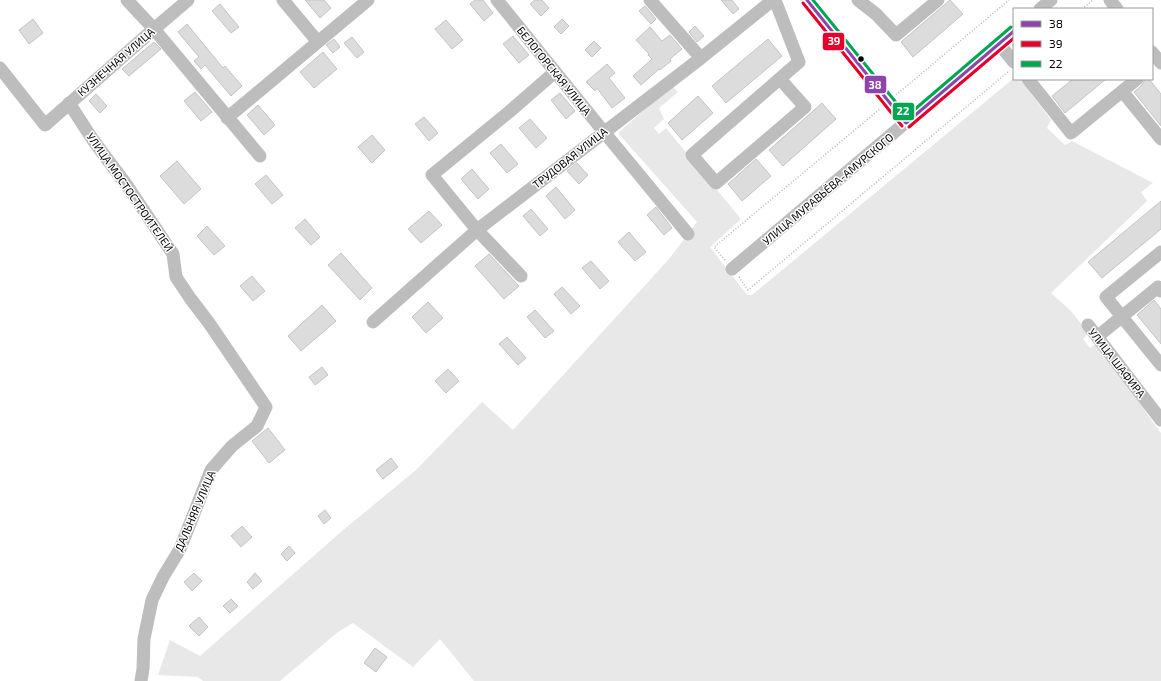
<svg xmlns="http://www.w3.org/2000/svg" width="1161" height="681" viewBox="0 0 1161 681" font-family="'Exo 2',sans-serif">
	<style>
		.green { fill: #e8e8e8 }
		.building { fill: #dcdcdc; stroke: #c4c4c4 }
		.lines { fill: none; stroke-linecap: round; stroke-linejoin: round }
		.path { stroke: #b8b8b8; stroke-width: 1.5; stroke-dasharray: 1 2; stroke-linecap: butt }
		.minor { stroke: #bdbdbd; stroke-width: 13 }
		.bus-1-casing { stroke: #fff; stroke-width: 6 }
		.bus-2-casing { stroke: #fff; stroke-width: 6 }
		.bus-3-casing { stroke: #fff; stroke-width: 6 }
		.bus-1 { stroke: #8e44ad; stroke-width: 3 }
		.bus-2 { stroke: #e4002b; stroke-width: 3 }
		.bus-3 { stroke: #00a651; stroke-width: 3 }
		.bus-dot { fill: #000; stroke: #fff; stroke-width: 1.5 }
		.labels { text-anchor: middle; stroke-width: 3; stroke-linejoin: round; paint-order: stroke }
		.street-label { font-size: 11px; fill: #000; stroke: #fff }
		.line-badge { stroke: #fff; stroke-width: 1.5 }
		.badge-label { font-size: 11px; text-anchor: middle; font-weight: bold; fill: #fff }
	</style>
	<rect width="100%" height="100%" fill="#fff"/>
	<!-- green -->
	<path class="green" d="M 1014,78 L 1014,79 L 1020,79 L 1051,120 L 1047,128 L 1065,145 L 1072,141 L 1153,183 L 1141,192 L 1147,201 L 1051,293 L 1070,310 L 1089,333 L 1083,339 L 1090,348 L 1097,343 L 1132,391 L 1149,417 L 1161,433 L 1161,681 L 474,681 L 440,639 L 413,667 L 353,623 L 338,632 L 280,681 L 203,681 L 198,677 L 158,675 L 170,640 L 200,656 L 342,531 L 416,470 L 482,402 L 513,430 L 669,259 L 697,222 L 618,133 L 672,86 L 678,92 L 659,108 L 664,119 L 654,128 L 659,134 L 666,128 L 741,219 L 710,247 L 747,295 L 752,295 Z"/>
	<!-- building -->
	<path class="building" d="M 305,0 L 324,0 L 331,8 L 320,18 Z
		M 475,0 L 483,0 L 493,13 L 484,21 L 470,4 Z
		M 535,0 L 542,0 L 549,8 L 541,16 L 530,4 Z
		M 721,0 L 732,0 L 739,9 L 733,14 Z
		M 950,0 L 963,14 L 913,57 L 901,42 Z
		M 220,4 L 239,27 L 231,33 L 212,11 Z
		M 645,6 L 656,19 L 651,24 L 639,11 Z
		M 33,19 L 43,33 L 29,44 L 19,30 Z
		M 562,19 L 569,26 L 561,34 L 554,27 Z
		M 446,20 L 463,40 L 452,49 L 435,29 Z
		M 187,24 L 223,68 L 225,66 L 242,86 L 231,96 L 205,65 L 201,69 L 194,61 L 199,57 L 178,32 Z
		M 695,26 L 704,36 L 697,42 L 689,32 Z
		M 650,27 L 662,41 L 670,35 L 682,49 L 670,59 L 671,61 L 660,70 L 659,69 L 641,85 L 633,76 L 652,59 L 648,55 L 649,54 L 636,40 Z
		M 513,36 L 529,55 L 519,63 L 503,44 Z
		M 352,37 L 364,52 L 357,58 L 344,43 Z
		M 334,39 L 340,47 L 333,53 L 326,45 Z
		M 768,39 L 782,56 L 726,103 L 712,86 Z
		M 594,41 L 601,48 L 592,57 L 585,50 Z
		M 154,42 L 161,49 L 129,76 L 122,69 Z
		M 323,52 L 337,69 L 314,88 L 300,72 Z
		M 607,64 L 615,73 L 609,78 L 625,98 L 612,108 L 597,88 L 595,91 L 586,82 Z
		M 1073,79 L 1106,79 L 1065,113 L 1052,96 Z
		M 1145,79 L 1149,79 L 1161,94 L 1161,126 L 1134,92 L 1142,85 Z
		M 195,92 L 212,112 L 201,121 L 184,101 Z
		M 560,93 L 575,111 L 566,119 L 551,100 Z
		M 96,94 L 107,106 L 100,113 L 89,101 Z
		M 698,96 L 713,113 L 682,140 L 668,123 Z
		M 822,103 L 836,119 L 783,166 L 769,150 Z
		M 258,105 L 275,125 L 264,135 L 247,115 Z
		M 424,117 L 438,133 L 429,141 L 415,124 Z
		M 530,119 L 547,138 L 536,148 L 519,128 Z
		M 372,135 L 385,150 L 372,163 L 358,147 Z
		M 501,144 L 518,164 L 507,173 L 490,153 Z
		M 756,159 L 771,176 L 742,201 L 728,184 Z
		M 177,161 L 201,189 L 184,204 L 160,176 Z
		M 577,163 L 588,175 L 579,184 L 567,171 Z
		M 472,169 L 489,189 L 478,199 L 461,179 Z
		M 266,175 L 283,195 L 272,204 L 255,184 Z
		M 556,187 L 575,210 L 565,219 L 546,196 Z
		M 1161,201 L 1161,229 L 1102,278 L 1088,262 Z
		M 656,207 L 672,228 L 664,235 L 647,215 Z
		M 531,209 L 548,229 L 540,236 L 523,216 Z
		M 429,211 L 442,225 L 421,243 L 408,229 Z
		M 305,219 L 320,237 L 311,245 L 295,228 Z
		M 207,226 L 225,246 L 214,255 L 197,236 Z
		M 629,232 L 646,252 L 635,261 L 618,242 Z
		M 341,253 L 372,288 L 360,300 L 328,265 Z
		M 489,254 L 519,286 L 504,299 L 475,266 Z
		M 591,261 L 609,281 L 600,289 L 582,268 Z
		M 252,276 L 265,291 L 253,301 L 240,286 Z
		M 562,287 L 580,306 L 571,314 L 554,294 Z
		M 1154,300 L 1161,309 L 1161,344 L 1137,315 Z
		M 428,302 L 443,318 L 426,333 L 412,317 Z
		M 322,305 L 336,321 L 301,351 L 288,336 Z
		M 535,310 L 554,331 L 545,338 L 527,317 Z
		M 507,337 L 526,358 L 518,365 L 499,344 Z
		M 322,367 L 328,375 L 315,385 L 309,377 Z
		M 448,369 L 459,381 L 446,393 L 435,381 Z
		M 268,428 L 285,450 L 269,463 L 252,441 Z
		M 391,458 L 398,467 L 383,479 L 376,470 Z
		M 325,510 L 331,518 L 324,524 L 318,516 Z
		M 242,526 L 252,537 L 241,547 L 231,536 Z
		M 289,546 L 295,553 L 287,561 L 281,554 Z
		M 194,573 L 202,581 L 192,591 L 184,582 Z
		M 255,573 L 262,581 L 253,589 L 247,582 Z
		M 231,599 L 238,606 L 230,613 L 223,606 Z
		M 199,617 L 208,627 L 199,636 L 189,626 Z
		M 375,648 L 387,657 L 376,672 L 364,663 Z"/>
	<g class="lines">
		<!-- path -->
		<path class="path" d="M 1082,9 L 1093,0
			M 896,95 L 1009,0
			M 725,260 L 714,247 L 880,109
			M 739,277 L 748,290 L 1008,72"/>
		<!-- minor -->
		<path class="minor" d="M 127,0 L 154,29 L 260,156
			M 283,0 L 318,42
			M 497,0 L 604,132 L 688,234
			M 650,0 L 701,58
			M 775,0 L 799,62 L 692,155 L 716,183 L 805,107 L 780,79
			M 807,0 L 906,123
			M 858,0 L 876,14 L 896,35 L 938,0
			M 1110,0 L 1117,9
			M 1040,9 L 1051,0
			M 999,44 L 1014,62
			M 1152,52 L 1161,63
			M 0,68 L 45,125 L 154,29 L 188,0
			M 1028,79 L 1071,133 L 1137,79
			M 1122,91 L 1161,139
			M 69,103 L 93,140 L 128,187 L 173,254 L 176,277 L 190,298 L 209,323 L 266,407 L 257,426 L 232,446 L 211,470 L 180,549 L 163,577 L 152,600 L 144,639 L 143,669 L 141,681
			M 227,118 L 368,0
			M 1161,252 L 1106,297 L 1161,365
			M 732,269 L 1014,31
			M 521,276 L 477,230 L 432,175 L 509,112 L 555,72
			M 373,322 L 477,230 L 701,58 L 773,0
			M 1088,325 L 1161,420
			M 1097,337 L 1158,287 L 1161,291"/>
		<!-- bus-1 casing -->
		<g class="bus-1-casing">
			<path id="bus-1" d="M 807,0 L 906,123
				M 906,123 L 1014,31"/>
		</g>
		<!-- bus-2 casing -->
		<g class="bus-2-casing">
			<path id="bus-2" d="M 803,3 L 902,126
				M 909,127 L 1014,38"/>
		</g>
		<!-- bus-3 casing -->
		<g class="bus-3-casing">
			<path id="bus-3" d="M 813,0 L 907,116 L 1011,27"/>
		</g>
		<!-- bus-1 -->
		<use href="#bus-1" class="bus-1"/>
		<!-- bus-2 -->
		<use href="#bus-2" class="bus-2"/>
		<!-- bus-3 -->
		<use href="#bus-3" class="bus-3"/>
	</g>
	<!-- markers -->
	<circle class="bus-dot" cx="861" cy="59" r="3.5"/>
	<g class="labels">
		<!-- street labels -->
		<g class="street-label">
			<text transform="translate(116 62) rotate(-41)" y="4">КУЗНЕЧНАЯ УЛИЦА</text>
			<text transform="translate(554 71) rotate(51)" y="4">БЕЛОГОРСКАЯ УЛИЦА</text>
			<text transform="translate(570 158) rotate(-38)" y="4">ТРУДОВАЯ УЛИЦА</text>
			<text transform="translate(828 189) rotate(-40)" y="4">УЛИЦА МУРАВЬЁВА-АМУРСКОГО</text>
			<text transform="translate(130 192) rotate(55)" y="4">УЛИЦА МОСТОСТРОИТЕЛЕЙ</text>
			<text transform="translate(1117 363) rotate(52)" y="4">УЛИЦА ШАФИРА</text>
			<text transform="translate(195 511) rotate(-67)" y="4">ДАЛЬНЯЯ УЛИЦА</text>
		</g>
	</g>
	<g class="line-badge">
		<rect x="822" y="32" width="23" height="19" rx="4" fill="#e4002b"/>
		<rect x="864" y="75" width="23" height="19" rx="4" fill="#8e44ad"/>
		<rect x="892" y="102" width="23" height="19" rx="4" fill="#00a651"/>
	</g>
	<g class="badge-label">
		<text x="834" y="45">39</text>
		<text x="875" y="89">38</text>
		<text x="903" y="115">22</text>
	</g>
	<!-- legend -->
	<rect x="1013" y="8" width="140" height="72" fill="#ffffff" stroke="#999999"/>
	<rect x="1021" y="21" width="20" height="6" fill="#8e44ad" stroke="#999999"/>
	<text x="1049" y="28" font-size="12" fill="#000000">38</text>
	<rect x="1021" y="41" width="20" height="6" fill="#e4002b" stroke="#999999"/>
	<text x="1049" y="48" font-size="12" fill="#000000">39</text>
	<rect x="1021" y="61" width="20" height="6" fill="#00a651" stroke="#999999"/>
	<text x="1049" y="68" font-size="12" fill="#000000">22</text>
</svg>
